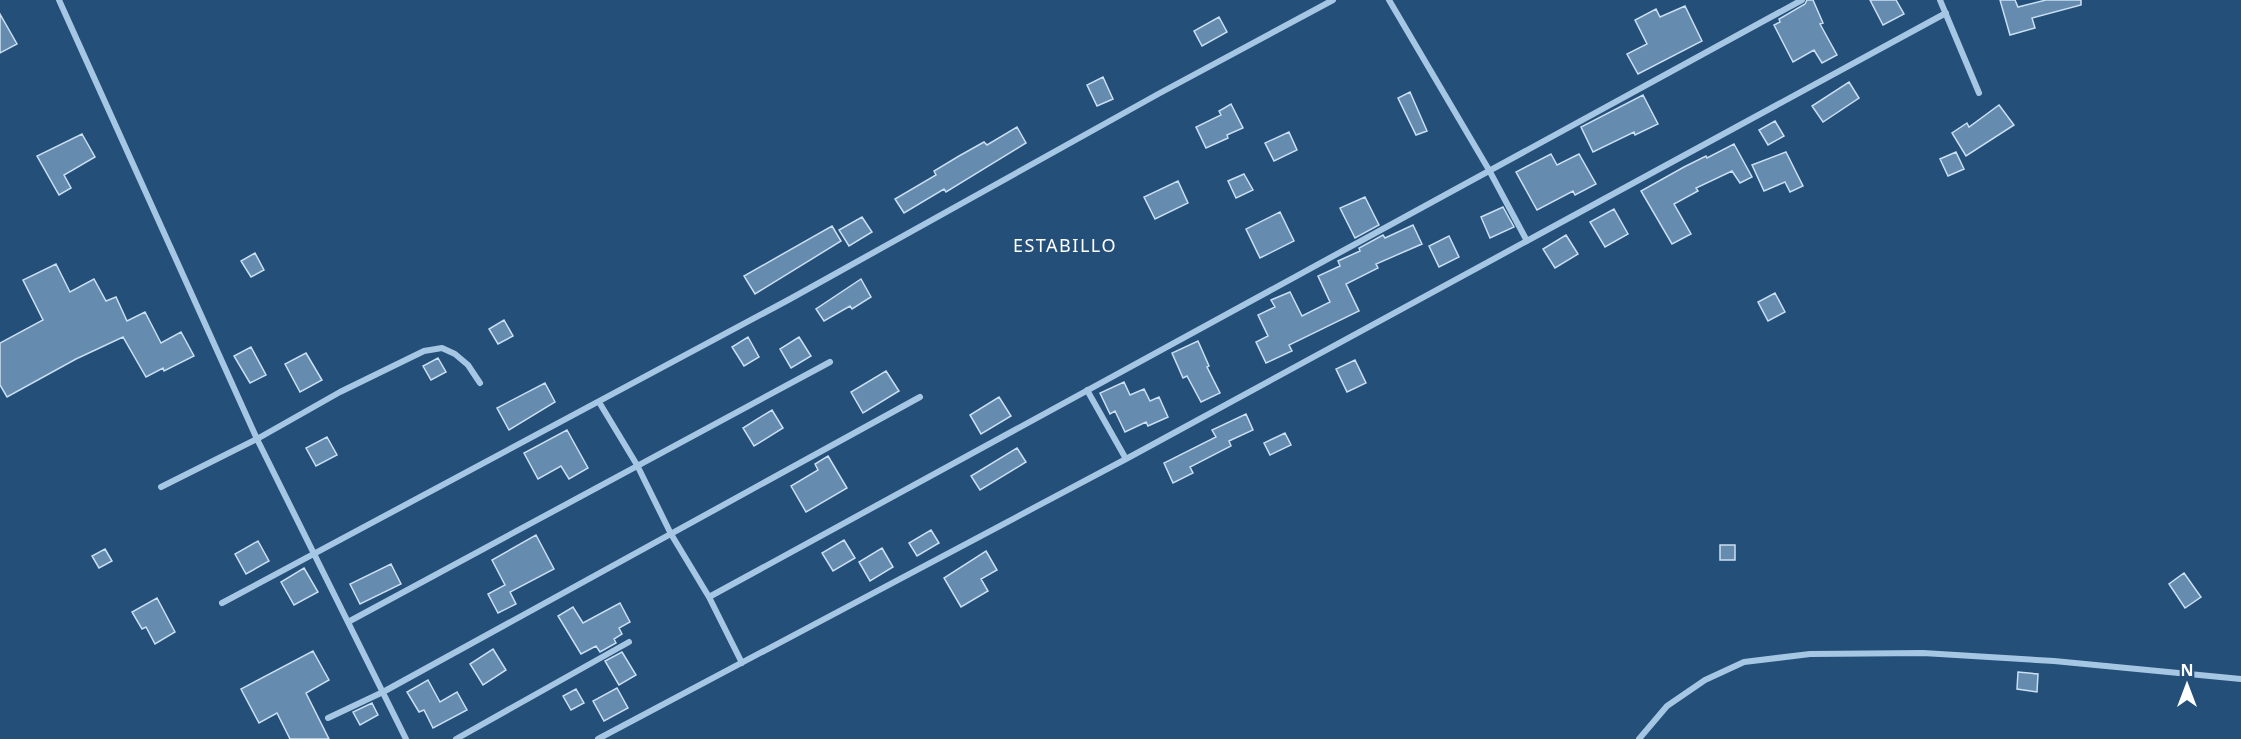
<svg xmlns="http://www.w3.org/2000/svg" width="2241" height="739" viewBox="0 0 2241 739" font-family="'Noto Sans',sans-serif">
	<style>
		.building { fill: #658baf; stroke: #c9dff3; stroke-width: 1.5 }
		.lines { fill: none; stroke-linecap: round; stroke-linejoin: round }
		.street { stroke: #a6c7e4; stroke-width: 6 }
		.labels { text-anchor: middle; stroke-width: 4.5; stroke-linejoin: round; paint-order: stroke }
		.neighbourhood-label { font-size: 18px; letter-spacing: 1.5px; fill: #fff; stroke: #244f79 }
	</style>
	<rect width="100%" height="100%" fill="#244f79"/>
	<!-- building -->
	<path class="building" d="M 1807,0 L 1813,0 L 1823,23 L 1820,24 L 1837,55 L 1822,63 L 1814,50 L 1793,62 L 1774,25 L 1780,22 L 1779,19 L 1805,4 Z
		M 1870,0 L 1896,0 L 1904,14 L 1883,25 Z
		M 2000,0 L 2015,0 L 2018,7 L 2046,0 L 2081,0 L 2081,5 L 2032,18 L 2035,28 L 2010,35 Z
		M 1685,6 L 1702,41 L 1638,74 L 1627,54 L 1647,44 L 1635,20 L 1656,9 L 1660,17 Z
		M 0,14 L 17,44 L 0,53 Z
		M 1219,17 L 1227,32 L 1202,46 L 1194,31 Z
		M 1103,77 L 1113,99 L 1097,106 L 1087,85 Z
		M 1849,82 L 1859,98 L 1823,122 L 1812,106 Z
		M 1410,92 L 1427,131 L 1416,135 L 1398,98 Z
		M 1643,95 L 1658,124 L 1635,135 L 1634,132 L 1593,152 L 1581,127 Z
		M 1231,104 L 1243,128 L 1227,135 L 1228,138 L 1206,148 L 1196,127 L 1221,115 L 1219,111 Z
		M 1999,105 L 2014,125 L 1966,156 L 1952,133 L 1967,123 L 1969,127 Z
		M 1775,121 L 1784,136 L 1768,145 L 1759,130 Z
		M 1017,127 L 1026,143 L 946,192 L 944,189 L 904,213 L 895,199 L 936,175 L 934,171 L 959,156 L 984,142 L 987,145 Z
		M 1289,132 L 1297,150 L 1274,161 L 1265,143 Z
		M 82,134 L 95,157 L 64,175 L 71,188 L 59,195 L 37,156 Z
		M 1734,144 L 1752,177 L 1740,183 L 1732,171 L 1696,188 L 1698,191 L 1674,204 L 1691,234 L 1672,244 L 1641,191 L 1684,167 L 1706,156 L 1707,158 Z
		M 1786,152 L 1803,186 L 1790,192 L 1785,182 L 1764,191 L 1752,165 Z
		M 1956,152 L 1964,169 L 1948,176 L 1940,159 Z
		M 1551,154 L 1557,165 L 1579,154 L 1596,184 L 1575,195 L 1573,191 L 1537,210 L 1516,172 Z
		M 1244,174 L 1253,190 L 1236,198 L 1228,181 Z
		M 1178,181 L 1188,203 L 1155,219 L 1144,197 Z
		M 1365,197 L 1379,225 L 1355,238 L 1340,208 Z
		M 1503,207 L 1514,227 L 1490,238 L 1481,217 Z
		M 1614,209 L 1628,234 L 1605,247 L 1590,222 Z
		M 1280,212 L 1294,241 L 1260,258 L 1246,229 Z
		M 862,217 L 872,232 L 849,246 L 839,230 Z
		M 1413,225 L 1422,244 L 1376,264 L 1378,268 L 1346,284 L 1359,311 L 1289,345 L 1292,351 L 1266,363 L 1256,342 L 1268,336 L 1258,315 L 1275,307 L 1271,300 L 1290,292 L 1302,316 L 1330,302 L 1318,276 L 1340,266 L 1338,261 L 1360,251 L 1359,248 L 1383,235 L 1385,238 Z
		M 832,226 L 841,241 L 755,294 L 744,276 Z
		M 1566,235 L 1578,254 L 1555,268 L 1543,249 Z
		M 1449,236 L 1459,257 L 1439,267 L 1429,246 Z
		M 255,253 L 264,270 L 251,277 L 241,261 Z
		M 56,264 L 70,292 L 94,279 L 106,301 L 116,297 L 127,321 L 145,312 L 161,343 L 181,332 L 194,356 L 164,371 L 163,368 L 146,377 L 123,337 L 76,359 L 7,397 L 0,385 L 0,343 L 43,320 L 23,280 Z
		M 861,279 L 871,297 L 852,309 L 850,306 L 824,321 L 816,309 Z
		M 1775,293 L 1785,312 L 1768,321 L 1758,302 Z
		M 504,320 L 513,336 L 498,344 L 489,329 Z
		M 748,337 L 759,357 L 744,366 L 732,347 Z
		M 799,337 L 811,356 L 791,368 L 780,349 Z
		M 1198,341 L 1209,366 L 1207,367 L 1220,393 L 1201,402 L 1187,376 L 1183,378 L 1172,353 Z
		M 251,347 L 266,375 L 250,383 L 234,356 Z
		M 306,353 L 322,380 L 300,392 L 285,364 Z
		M 438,358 L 446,372 L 431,380 L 423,366 Z
		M 1355,360 L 1366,383 L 1347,392 L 1336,369 Z
		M 886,371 L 899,391 L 863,413 L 851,392 Z
		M 1124,382 L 1130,395 L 1144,389 L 1150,401 L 1159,397 L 1168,417 L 1148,426 L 1146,422 L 1125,432 L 1115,411 L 1110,414 L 1100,393 Z
		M 545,383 L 555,402 L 509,430 L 497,408 Z
		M 999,397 L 1011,416 L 981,434 L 970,415 Z
		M 772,410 L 783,428 L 754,446 L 743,428 Z
		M 1246,414 L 1253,430 L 1229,441 L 1231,446 L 1190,467 L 1193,473 L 1173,483 L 1164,463 L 1216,437 L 1212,430 Z
		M 567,430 L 588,468 L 569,479 L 561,466 L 538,479 L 524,453 Z
		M 1285,433 L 1291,445 L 1270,455 L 1264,443 Z
		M 327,437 L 337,455 L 316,466 L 306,448 Z
		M 1017,448 L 1026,462 L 980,490 L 971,476 Z
		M 828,456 L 847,488 L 806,512 L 791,486 L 818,470 L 815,464 Z
		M 931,530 L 939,543 L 917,556 L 909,543 Z
		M 536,535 L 554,569 L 510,592 L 516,604 L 498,613 L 488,594 L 505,585 L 492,560 Z
		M 844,540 L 855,558 L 833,571 L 822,553 Z
		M 258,541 L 269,561 L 246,574 L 235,554 Z
		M 1720,545 L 1735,545 L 1735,560 L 1720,560 Z
		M 882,548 L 893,567 L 870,581 L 859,562 Z
		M 105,549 L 112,561 L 99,568 L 92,556 Z
		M 986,551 L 997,570 L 981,579 L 988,591 L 961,607 L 944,578 Z
		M 391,564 L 401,584 L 360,604 L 350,584 Z
		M 304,568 L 318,592 L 294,605 L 281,582 Z
		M 2184,573 L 2201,597 L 2185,608 L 2169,584 Z
		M 157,598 L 175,632 L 155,644 L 146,627 L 142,629 L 132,612 Z
		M 620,603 L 630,622 L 619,628 L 622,634 L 614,639 L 616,643 L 600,652 L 596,646 L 581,654 L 558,616 L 573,607 L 583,623 Z
		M 493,649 L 506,670 L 483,685 L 470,664 Z
		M 313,651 L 329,680 L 306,693 L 329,739 L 290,739 L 277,713 L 259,723 L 241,689 Z
		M 622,652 L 636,675 L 619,685 L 605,661 Z
		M 2018,672 L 2038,674 L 2037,692 L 2017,689 Z
		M 428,680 L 440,702 L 457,692 L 467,710 L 433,728 L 424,710 L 419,712 L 407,692 Z
		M 617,688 L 628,708 L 604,721 L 593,701 Z
		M 576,689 L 584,703 L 571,710 L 563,696 Z
		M 372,703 L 378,715 L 360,725 L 353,712 Z"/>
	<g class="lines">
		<!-- street -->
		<path class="street" d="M 59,0 L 257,439 L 406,739
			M 1389,0 L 1489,170 L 1527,241
			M 1940,0 L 1979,93
			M 1087,390 L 1126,459
			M 599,402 L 637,465 L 671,534 L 709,597 L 742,663
			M 161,487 L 257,439 L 340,392 L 424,351 L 442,348 L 455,354 L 468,365 L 480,383
			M 709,597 L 1802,0
			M 222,603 L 790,299 L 1160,93 L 1333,0
			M 348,622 L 830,362
			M 328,718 L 383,692 L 920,397
			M 456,739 L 629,642
			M 598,739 L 1126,459 L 1946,13
			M 1639,739 L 1667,706 L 1705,680 L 1744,662 L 1810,654 L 1923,653 L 2054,661 L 2241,679"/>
	</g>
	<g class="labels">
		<!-- neighbourhood labels -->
		<g class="neighbourhood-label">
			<text x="1065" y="252">ESTABILLO</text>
		</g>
	</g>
	<!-- north arrow -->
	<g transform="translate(2187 685)" stroke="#244f79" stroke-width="4.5" paint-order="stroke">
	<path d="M0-4.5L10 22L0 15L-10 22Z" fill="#ffffff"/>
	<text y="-9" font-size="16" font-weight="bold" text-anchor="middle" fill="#ffffff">N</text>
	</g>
</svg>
